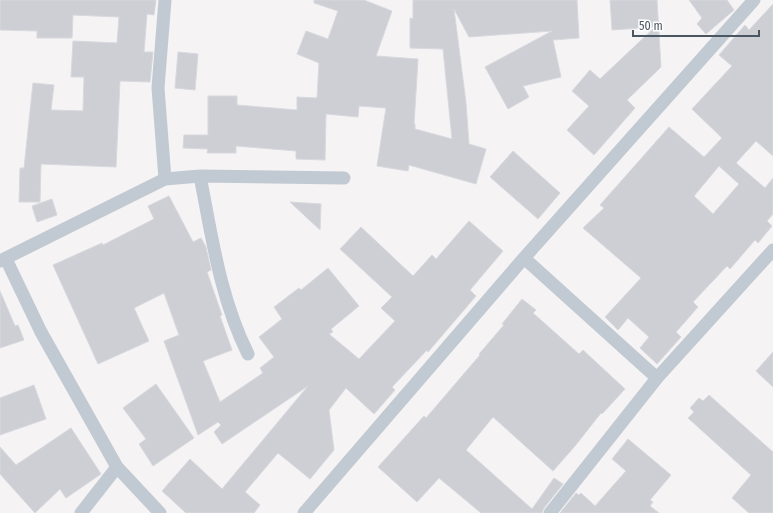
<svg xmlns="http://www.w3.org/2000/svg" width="773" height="513" viewBox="0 0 773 513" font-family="'Fira Sans Condensed',sans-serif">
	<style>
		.building { fill: #cdcfd5; stroke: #d7d9de; fill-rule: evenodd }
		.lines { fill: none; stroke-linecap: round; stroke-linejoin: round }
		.street { stroke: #c1cad2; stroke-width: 13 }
	</style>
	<rect width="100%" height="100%" fill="#f5f3f3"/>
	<!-- building -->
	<path class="building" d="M 0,0 L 156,0 L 154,15 L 147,14 L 144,52 L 153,52 L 150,82 L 120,81 L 116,167 L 41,164 L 40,202 L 19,202 L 20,168 L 24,168 L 33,83 L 54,85 L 51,110 L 83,111 L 84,77 L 71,77 L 73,41 L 117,43 L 119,17 L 73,15 L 72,38 L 37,38 L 37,31 L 0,30 Z
		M 314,0 L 364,0 L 392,11 L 376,56 L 418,59 L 414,124 L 415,124 L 415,129 L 452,139 L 443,49 L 410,48 L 410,18 L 413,19 L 413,0 L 577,0 L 579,38 L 553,40 L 561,77 L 523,86 L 529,97 L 508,109 L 485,67 L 552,31 L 469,37 L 454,9 L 466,103 L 469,144 L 486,149 L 476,184 L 409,165 L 408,171 L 377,166 L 386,108 L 359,106 L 358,117 L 326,114 L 325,160 L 296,159 L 296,151 L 236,146 L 236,153 L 207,153 L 208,149 L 183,148 L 184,135 L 208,135 L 208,96 L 237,96 L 237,105 L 297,110 L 297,97 L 317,98 L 319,63 L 297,54 L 306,31 L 328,39 L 338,11 L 314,3 Z
		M 610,0 L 657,0 L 661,67 L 627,100 L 635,108 L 594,155 L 567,130 L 589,106 L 572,91 L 590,70 L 600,79 L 655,27 L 612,30 Z
		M 689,0 L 727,0 L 734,10 L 706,34 L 697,24 L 702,18 Z
		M 773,4 L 773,156 L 756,141 L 736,163 L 765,188 L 773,178 L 773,214 L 767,221 L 772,226 L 758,243 L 755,240 L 730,269 L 727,266 L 693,302 L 698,307 L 676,332 L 681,337 L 657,364 L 640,348 L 649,337 L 628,318 L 618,330 L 605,317 L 641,278 L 583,228 L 604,208 L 600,205 L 669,127 L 704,157 L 722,138 L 692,109 L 732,66 L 719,55 L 745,25 L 749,30 ZM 719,166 L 739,184 L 713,214 L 694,196 Z
		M 178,52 L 198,54 L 195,90 L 175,88 Z
		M 513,151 L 560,193 L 538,219 L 490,177 Z
		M 169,196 L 193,242 L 201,238 L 206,247 L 211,270 L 207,272 L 222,315 L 220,316 L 232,350 L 203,361 L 220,402 L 263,373 L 260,368 L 274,357 L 259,337 L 282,319 L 274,307 L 299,288 L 301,290 L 328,268 L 359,306 L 331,329 L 333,332 L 329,334 L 359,359 L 395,321 L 381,308 L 392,297 L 340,249 L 361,227 L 413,276 L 432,255 L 436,259 L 469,221 L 503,251 L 470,290 L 476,296 L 428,352 L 427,350 L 392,387 L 395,390 L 374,414 L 346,388 L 329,410 L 334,450 L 310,479 L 278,453 L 245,492 L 260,505 L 254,513 L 186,513 L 162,491 L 190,459 L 222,489 L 308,386 L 222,444 L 214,432 L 221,425 L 218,422 L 198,435 L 164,341 L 179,335 L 164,293 L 134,308 L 149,341 L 98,364 L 53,265 L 102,243 L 103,245 L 154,219 L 148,206 Z
		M 52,199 L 57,215 L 37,222 L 32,206 Z
		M 290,202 L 321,204 L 320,230 Z
		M 0,291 L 15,326 L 18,325 L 24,340 L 0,348 Z
		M 522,299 L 536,310 L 533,313 L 579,354 L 583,350 L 625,389 L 602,414 L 601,413 L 575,446 L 553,471 L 493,417 L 466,450 L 532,509 L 554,478 L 563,484 L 544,508 L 542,513 L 481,513 L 439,478 L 417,502 L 378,467 L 424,416 L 426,418 L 480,355 L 479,354 L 504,325 L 502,324 Z
		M 773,352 L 773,387 L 756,371 Z
		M 156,384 L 194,438 L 153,466 L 139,444 L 146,439 L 123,408 Z
		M 34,385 L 46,419 L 0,435 L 0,398 Z
		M 709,395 L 773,452 L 773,513 L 749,513 L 732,498 L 751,475 L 688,418 L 694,412 L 690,408 L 699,398 L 703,401 Z
		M 71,428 L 101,474 L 66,498 L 60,489 L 35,513 L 0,474 L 0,447 L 16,465 Z
		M 628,439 L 671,475 L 650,500 L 653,502 L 650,506 L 659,513 L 560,513 L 576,493 L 579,495 L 581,493 L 595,506 L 626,471 L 612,459 Z"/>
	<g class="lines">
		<!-- street -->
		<path class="street" d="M 165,0 L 158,88 L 165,179
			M 200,176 C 212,237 220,298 248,354
			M 524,258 L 657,378
			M 6,259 L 41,332 L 117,467 L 160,513
			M 0,261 L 165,179 L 200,176 L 344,178
			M 81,513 L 117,467
			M 304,513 L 524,258 L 754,0
			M 550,513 L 657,378 L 773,250"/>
	</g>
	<!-- scale -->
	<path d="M633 30v6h126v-6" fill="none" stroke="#4a5661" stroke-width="2"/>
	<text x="639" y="30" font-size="12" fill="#4a5661" stroke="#ffffff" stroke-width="3" paint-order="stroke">50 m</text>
</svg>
